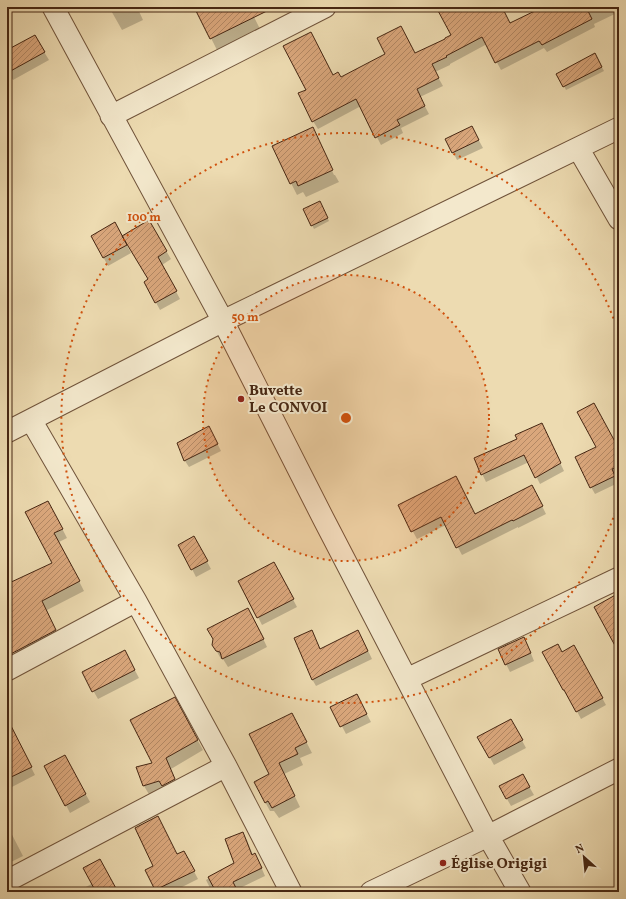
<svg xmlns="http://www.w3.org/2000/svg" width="626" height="899" viewBox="0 0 626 899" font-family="Vollkorn,serif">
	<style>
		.shadow { fill: #0003 }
		.building { fill: url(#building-hatch); stroke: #462612 }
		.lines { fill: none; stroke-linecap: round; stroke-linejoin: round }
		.street-casing { stroke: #70533a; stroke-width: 23 }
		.street { stroke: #f3e8cc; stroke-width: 21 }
		.ring { fill: none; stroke: #d0510d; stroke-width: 2; stroke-dasharray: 2 4 }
		.poi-dot { fill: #8f2418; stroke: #f3e8cc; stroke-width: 1.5 }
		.labels { text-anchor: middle; stroke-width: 4; stroke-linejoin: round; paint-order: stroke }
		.poi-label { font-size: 15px; font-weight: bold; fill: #462612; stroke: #f3e8cc; text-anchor: start }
		.centre { fill: #d0510d; stroke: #f3e8cc; stroke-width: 2 }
		.ring-label { font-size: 12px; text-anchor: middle; font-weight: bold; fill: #d0510d; stroke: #f3e8cc; stroke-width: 4; stroke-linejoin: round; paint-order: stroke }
	</style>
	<defs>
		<pattern id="building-hatch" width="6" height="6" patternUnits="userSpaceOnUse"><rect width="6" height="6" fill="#daa77c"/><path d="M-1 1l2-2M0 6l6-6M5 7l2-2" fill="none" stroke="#b38864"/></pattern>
	</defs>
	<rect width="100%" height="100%" fill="#eddbb1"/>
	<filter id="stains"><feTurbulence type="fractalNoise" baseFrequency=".005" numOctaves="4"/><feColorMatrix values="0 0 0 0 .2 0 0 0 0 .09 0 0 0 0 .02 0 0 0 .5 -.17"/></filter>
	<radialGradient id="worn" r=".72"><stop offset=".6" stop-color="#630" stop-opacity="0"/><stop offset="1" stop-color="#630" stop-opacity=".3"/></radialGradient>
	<!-- shadow -->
	<path class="shadow" d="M 109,7 L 137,7 L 143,20 L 122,30 Z
		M 195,7 L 249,7 L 260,29 L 217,50 L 211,38 Z
		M 437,7 L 501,7 L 510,25 L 545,7 L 617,7 L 619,12 L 594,24 L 595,27 L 547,52 L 544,48 L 501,70 L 487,44 L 450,64 L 450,65 L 435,72 L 443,86 L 420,97 L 429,114 L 401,128 L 403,133 L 381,145 L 361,106 L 318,129 L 313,121 L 333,76 L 341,78 L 415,54 L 452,36 Z
		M 38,42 L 49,60 L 13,80 L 7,70 L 7,51 Z
		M 595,54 L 604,71 L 566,90 L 558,74 Z
		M 476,135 L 483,148 L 457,160 L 453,152 Z
		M 317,139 L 334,175 L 335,175 L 339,182 L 306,197 L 303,192 L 297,195 L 291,183 Z
		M 322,206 L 329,221 L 314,229 L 312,225 Z
		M 149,222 L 171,259 L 162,265 L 180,299 L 160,310 L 145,282 L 150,280 L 125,239 L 124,240 L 131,253 L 108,266 L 92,236 L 122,237 Z
		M 545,431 L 564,471 L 540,484 L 529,462 L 486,482 L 475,459 Z
		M 212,433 L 221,451 L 189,467 L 185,461 L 178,443 Z
		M 618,443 L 619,445 L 619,474 L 615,476 L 618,483 L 595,494 L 591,487 L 615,444 Z
		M 536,494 L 546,514 L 518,528 L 518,527 L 462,555 L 446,525 L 417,539 L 399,506 L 475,515 Z
		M 53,511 L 67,538 L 59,542 L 84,591 L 47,610 L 60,640 L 21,660 L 7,634 L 7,585 L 53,564 Z
		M 198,545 L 211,569 L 196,577 L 192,569 Z
		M 278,571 L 297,607 L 262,625 L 240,582 Z
		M 253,617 L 267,647 L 228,667 L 223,659 L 221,659 L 213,645 L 214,639 Z
		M 312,632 L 321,650 L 362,638 L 372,659 L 316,686 L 312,679 Z
		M 528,646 L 534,661 L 510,672 L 506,664 Z
		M 574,647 L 606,705 L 581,719 L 569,696 L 568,697 L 564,690 L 562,653 Z
		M 129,659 L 139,678 L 98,699 L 83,673 Z
		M 361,703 L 371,722 L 346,734 L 332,707 Z
		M 180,708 L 203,750 L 171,769 L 180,790 L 150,796 L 144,786 L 137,767 L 154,764 Z
		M 292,714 L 312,753 L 300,758 L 303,765 L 284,774 L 300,807 L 279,818 L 274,811 L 270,811 L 264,800 Z
		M 7,720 L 35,775 L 10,788 L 7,783 Z
		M 511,720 L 526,748 L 494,765 L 479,738 Z
		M 69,764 L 90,802 L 70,813 L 66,805 Z
		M 527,783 L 534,795 L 511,806 L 507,799 Z
		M 7,825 L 23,856 L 7,864 Z
		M 243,833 L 247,840 L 253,855 L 259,862 L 265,876 L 236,890 L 237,892 L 212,892 L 206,880 L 235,863 Z
		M 177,855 L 188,860 L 198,879 L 172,892 L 158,892 L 147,870 Z
		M 93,883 L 117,892 L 77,892 Z"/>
	<!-- building -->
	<path class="building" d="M 194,7 L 275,7 L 210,39 Z
		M 436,7 L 502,7 L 510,23 L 543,7 L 586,7 L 592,19 L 542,45 L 539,41 L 495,63 L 482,37 L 446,56 L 447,57 L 432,64 L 439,78 L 417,89 L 425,106 L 397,120 L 400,125 L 375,138 L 356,99 L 312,122 L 298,93 L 306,90 L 283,46 L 311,32 L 333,75 L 338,72 L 341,77 L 385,54 L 377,38 L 401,26 L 415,53 L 445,39 L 445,38 L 451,35 Z
		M 35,35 L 45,52 L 7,73 L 7,50 Z
		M 595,53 L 602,67 L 563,87 L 556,74 Z
		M 472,126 L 479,140 L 452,153 L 445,139 Z
		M 313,127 L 333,170 L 298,186 L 296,181 L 290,184 L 272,146 Z
		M 320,201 L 328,218 L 311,226 L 303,209 Z
		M 149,220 L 167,251 L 158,257 L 177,291 L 155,303 L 144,282 L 148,279 L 122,236 Z
		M 115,222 L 127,245 L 103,258 L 91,236 Z
		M 594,403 L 619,449 L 619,466 L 612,469 L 615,476 L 590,488 L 575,457 L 596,447 L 577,412 Z
		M 542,423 L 561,463 L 535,478 L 524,455 L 481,475 L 474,458 L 517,439 L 515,435 Z
		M 209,426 L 218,444 L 184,461 L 177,443 Z
		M 456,476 L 475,514 L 532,485 L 543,506 L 513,521 L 512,520 L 456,548 L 441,517 L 411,532 L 398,505 Z
		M 48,501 L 63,529 L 54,533 L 80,581 L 42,601 L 56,630 L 7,656 L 7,584 L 52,563 L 25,512 Z
		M 194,536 L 208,561 L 191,570 L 178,545 Z
		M 274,562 L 294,599 L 257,618 L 238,581 Z
		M 619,593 L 619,653 L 594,607 Z
		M 248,608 L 264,639 L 222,659 L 220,652 L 216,651 L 212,645 L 213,639 L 207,629 Z
		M 312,630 L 320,649 L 358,630 L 368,651 L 312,680 L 294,638 Z
		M 524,637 L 531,653 L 505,665 L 498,649 Z
		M 558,644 L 562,652 L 574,645 L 603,698 L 576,712 L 564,690 L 563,690 L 542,652 Z
		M 125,650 L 135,670 L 92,692 L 82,672 Z
		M 357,694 L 367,714 L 340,727 L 330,707 Z
		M 175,697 L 198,740 L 166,758 L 175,779 L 162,786 L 159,781 L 143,786 L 136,767 L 152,763 L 130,720 Z
		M 292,713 L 307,742 L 295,748 L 298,754 L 279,763 L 295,796 L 272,808 L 268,801 L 265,803 L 254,782 L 269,774 L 249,734 Z
		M 7,718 L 32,767 L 7,779 Z
		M 511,719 L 523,740 L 489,758 L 477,737 Z
		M 65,755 L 86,794 L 65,806 L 44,766 Z
		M 523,774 L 530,787 L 506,799 L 499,786 Z
		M 158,816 L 177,854 L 184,851 L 195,871 L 155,890 L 145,870 L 153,866 L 135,828 Z
		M 243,832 L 252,855 L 255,853 L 262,868 L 233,882 L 238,892 L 216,892 L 208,877 L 234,863 L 225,839 Z
		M 100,859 L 118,892 L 96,892 L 83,868 Z"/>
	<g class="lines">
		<!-- street casing -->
		<g class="street-casing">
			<path id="street" d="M 53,7 L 223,321 L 323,518 L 488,836 L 520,892
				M 111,116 L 325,7
				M 578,148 L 619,219
				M 31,420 L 136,601 L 226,766 L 291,892
				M 7,432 L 223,321 L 619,128
				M 7,670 L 136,601
				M 407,679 L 619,578
				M 7,881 L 226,766
				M 371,892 L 488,836 L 619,769"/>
		</g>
		<!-- street -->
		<use href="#street" class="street"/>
	</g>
	<!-- distance rings -->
	<circle cx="346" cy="418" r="143" fill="#d0510d" fill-opacity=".12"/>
	<g class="ring">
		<circle cx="346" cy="418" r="143"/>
		<path d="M619 501A285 285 0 1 1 619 335"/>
	</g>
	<!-- markers -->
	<g class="poi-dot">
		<circle cx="241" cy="399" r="4"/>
		<circle cx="443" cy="863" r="4"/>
	</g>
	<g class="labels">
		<!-- poi labels -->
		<g class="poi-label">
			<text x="249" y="395">Buvette<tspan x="249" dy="17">Le CONVOI</tspan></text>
			<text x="451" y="868">Église Origigi</text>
		</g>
	</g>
	<circle cx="346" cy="418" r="6" class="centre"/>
	<g class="ring-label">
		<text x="144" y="221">100 m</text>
		<text x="245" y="321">50 m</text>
	</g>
	<!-- margin -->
	<rect width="626" height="899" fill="none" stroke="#eddbb1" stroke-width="24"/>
	<rect x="8" y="8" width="610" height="883" fill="none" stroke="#462612" stroke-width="2"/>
	<rect x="12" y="12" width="602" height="875" fill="none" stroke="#462612"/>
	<!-- north arrow -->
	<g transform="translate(584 857) rotate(333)" stroke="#f3e8cc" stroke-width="3" paint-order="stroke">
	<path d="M0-3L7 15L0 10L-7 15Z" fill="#462612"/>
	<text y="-6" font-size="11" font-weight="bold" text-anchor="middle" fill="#462612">N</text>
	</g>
	<rect width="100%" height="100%" filter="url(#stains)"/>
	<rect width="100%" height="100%" fill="url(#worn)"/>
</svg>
